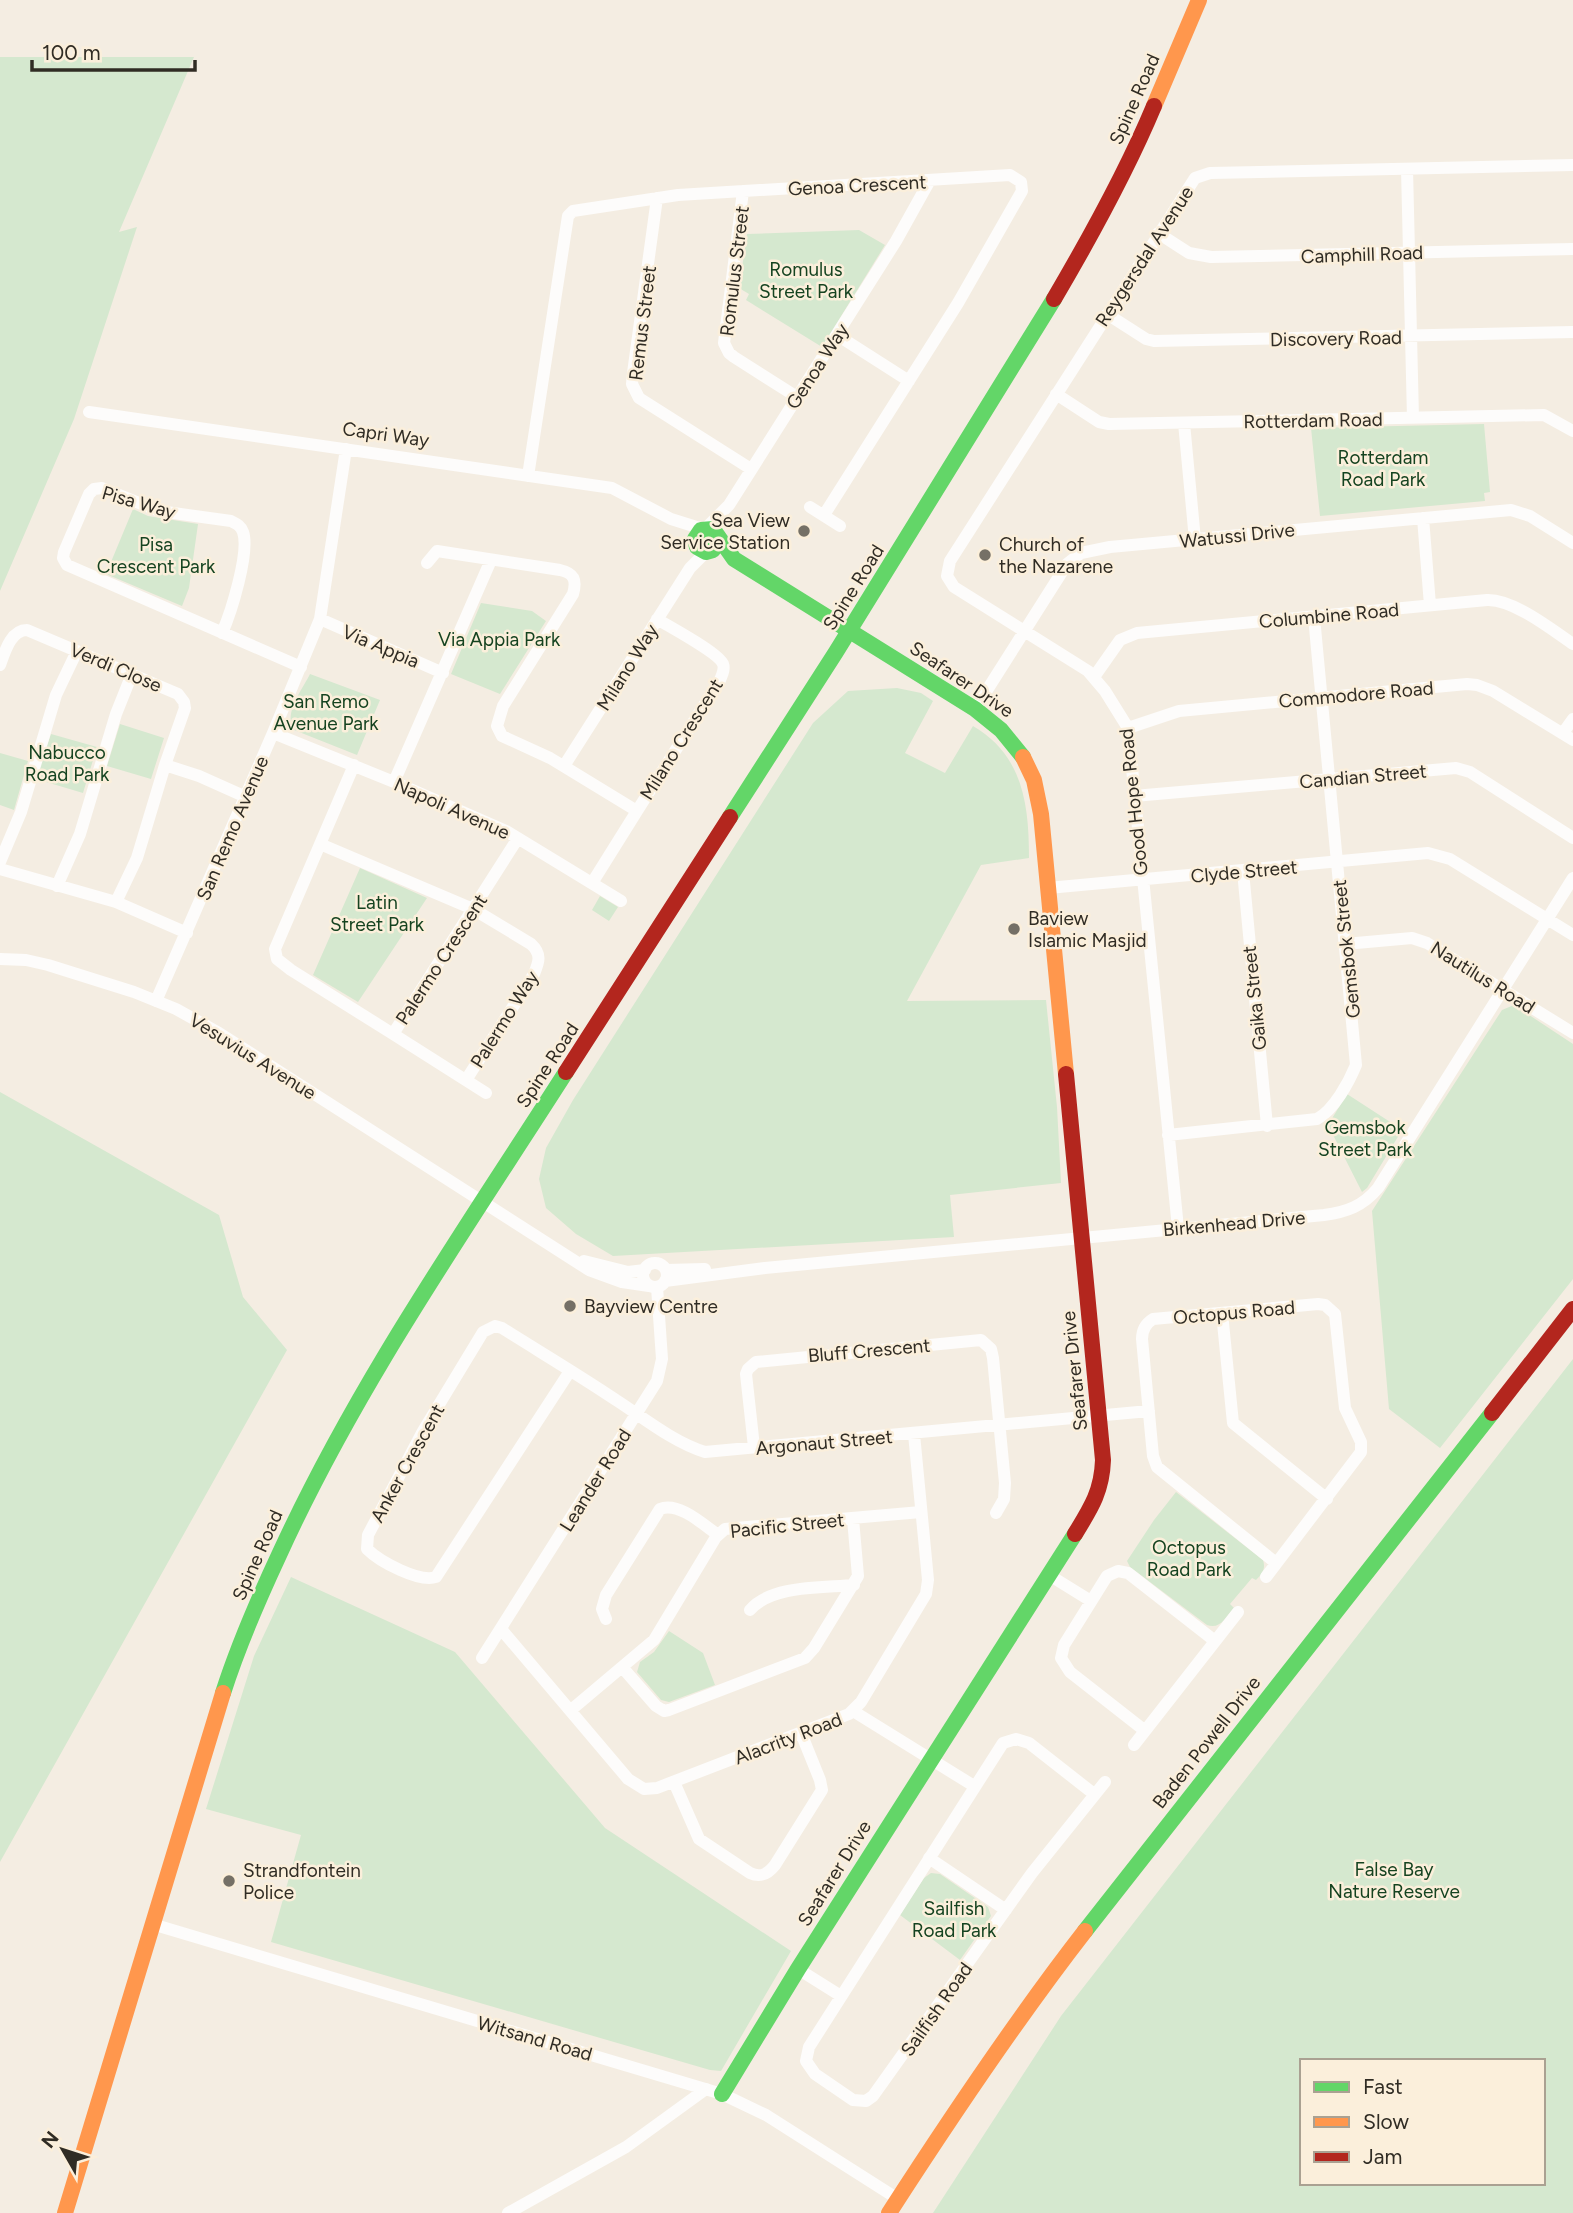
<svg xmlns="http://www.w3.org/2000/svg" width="1573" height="2213" viewBox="0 0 1573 2213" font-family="Figtree,sans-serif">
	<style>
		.green { fill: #d5e8cf; fill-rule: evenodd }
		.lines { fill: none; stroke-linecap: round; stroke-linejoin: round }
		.street { stroke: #fdfcfb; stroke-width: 12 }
		.fast { stroke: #63d668; stroke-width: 16 }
		.slow { stroke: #ff974d; stroke-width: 16 }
		.jam { stroke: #b3261e; stroke-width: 16 }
		.poi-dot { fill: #757066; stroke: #fbefdb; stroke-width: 2.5 }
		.labels { text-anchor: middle; stroke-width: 5; stroke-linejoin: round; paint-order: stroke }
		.street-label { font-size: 19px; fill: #302c24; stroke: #fbefdb }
		.park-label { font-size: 19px; fill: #154320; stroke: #fbefdb }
		.poi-label { font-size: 19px; fill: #302c24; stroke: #fbefdb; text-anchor: start }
	</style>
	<rect width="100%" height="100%" fill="#f4ede2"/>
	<!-- green -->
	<path class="green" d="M 0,57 L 194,57 L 119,232 L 137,227 L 74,419 L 0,591 Z
		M 859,230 L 885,245 L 822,347 L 746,300 L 749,294 L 739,288 L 747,234 Z
		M 1484,424 L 1490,492 L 1484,493 L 1485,501 L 1320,516 L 1311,428 Z
		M 133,509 L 148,516 L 198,524 L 189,588 L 182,606 L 106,574 Z
		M 481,603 L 532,611 L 546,621 L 500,694 L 451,674 Z
		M 310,674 L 380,700 L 357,755 L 294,730 C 283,714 302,690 310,674 Z
		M 897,688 L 921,693 L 933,701 L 905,753 L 945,773 L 973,726 C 1023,755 1029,805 1029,858 L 981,865 L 907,1001 L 1046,1000 L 1057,1107 L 1061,1183 L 950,1195 L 954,1237 L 613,1256 L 576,1234 L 546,1208 L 539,1179 L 546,1148 L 573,1100 L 813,723 L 848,691 Z
		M 120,724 L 164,738 L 151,779 L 107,766 Z
		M 51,734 L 97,747 L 83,793 L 36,779 Z
		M 0,753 L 28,761 L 14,810 L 0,805 Z
		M 360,868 L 427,898 L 358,1002 L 313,975 Z
		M 600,896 L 618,907 L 609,921 L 592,910 Z
		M 1514,1005 L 1573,1044 L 1573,1279 L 1440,1448 L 1389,1409 L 1372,1211 L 1502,1010 Z
		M 0,1092 L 219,1215 L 243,1297 L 287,1350 L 0,1862 Z
		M 1347,1094 L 1401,1129 L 1397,1134 L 1399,1135 L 1367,1188 L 1362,1192 L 1328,1125 Z
		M 1573,1359 L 1573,2213 L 933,2213 L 1061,2016 ZM 1302,2061 L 1543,2061 L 1543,2183 L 1302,2183 Z
		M 1176,1492 L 1263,1560 C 1266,1569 1262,1574 1256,1580 L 1252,1578 L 1230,1604 L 1234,1608 C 1226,1617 1220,1630 1207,1625 L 1130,1567 L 1127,1561 L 1154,1520 Z
		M 291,1577 L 455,1652 L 605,1828 L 791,1951 L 721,2071 L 710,2070 L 271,1942 L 301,1835 L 206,1809 L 254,1656 Z
		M 669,1631 L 703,1653 L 715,1685 L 669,1702 L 661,1700 L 637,1672 L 640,1662 L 654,1652 Z
		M 931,1873 L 940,1874 L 988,1907 L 991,1916 L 960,1960 L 900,1915 L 924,1878 Z"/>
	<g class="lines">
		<!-- street -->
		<path class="street" d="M 1407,169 L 1413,418
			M 743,191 L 724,343 L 729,353 L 734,357 L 797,397
			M 657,198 L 633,373 L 632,384 L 639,398 L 751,469
			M 1158,233 L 1189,253 L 1211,257 L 1573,249
			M 1107,314 L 1146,339 L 1154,341 L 1573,332
			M 837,335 L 909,381
			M 1056,394 L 1099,422 L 1109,424 L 1544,415 L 1573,431
			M 89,412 L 612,488 L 671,519 L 703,529
			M 1184,423 L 1195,540
			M 528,476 L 568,216 L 573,211 L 678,195 L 1010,175 L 1021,182 L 1022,191 L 958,303 L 824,515
			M 810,507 L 840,526
			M 1423,518 L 1430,605
			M 706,528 L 729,505 L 896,241 L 930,180
			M 427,563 L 437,551 L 560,570 C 574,573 577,580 573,594 L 503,706 L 497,726 L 502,736 L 550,758 L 637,811 L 720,680 C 722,675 725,669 723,664 C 719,653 670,627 657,619
			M 320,619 L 443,673
			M 222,633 C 231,613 250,552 243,532 C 241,526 237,524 231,521 L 159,511 L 102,488 L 94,489 L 89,494 L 64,552 L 63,558 L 67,565 L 301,667
			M 0,665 C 5,651 11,630 27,630 L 178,694 L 184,702 L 185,708 L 165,765
			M 1094,677 L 1120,640 L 1137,633 L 1487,600 C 1513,599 1551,629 1573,644
			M 975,709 L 1067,564 L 1081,553 L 1110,547 L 1511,510 L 1530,516 L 1573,543
			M 1128,728 L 1179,711 L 1467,684 L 1477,685 L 1493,691 L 1573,740
			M 273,733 L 394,782 L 506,831 L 621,901
			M 1563,733 L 1573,719
			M 354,765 L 275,949 L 277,959 L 291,970 L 393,1034 L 518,838
			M 564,766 L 690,568 L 706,552
			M 394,782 L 491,560
			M 1134,796 L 1456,768 L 1470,772 L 1573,838
			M 320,844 L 473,909 L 531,944 C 542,954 539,962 534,974 L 466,1080
			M 0,862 L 21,812 L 56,695 L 77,651
			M 0,869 L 116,902 L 187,933
			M 1243,871 L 1267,1126
			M 592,883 L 637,811
			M 57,886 L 80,834 L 116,714 L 132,674
			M 1048,888 L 1428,853 L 1450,859 L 1573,935
			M 116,902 L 137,858 L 165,765 L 199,776 L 246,797
			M 1345,944 L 1412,938 L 1427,943 L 1573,1033
			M 0,959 L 26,960 L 48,965 L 134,992 L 176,1009 L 219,1033 L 589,1270 L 622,1282 L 649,1286
			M 156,1001 L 273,733 L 320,619 L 346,449
			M 393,1034 L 486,1093
			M 1168,1135 L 1317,1119 C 1334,1110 1349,1082 1356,1065 L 1314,617
			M 1178,1228 L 1128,728 L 1105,691 L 1088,671 L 954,587 L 947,576 L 950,561 L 1195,178 L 1210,173 L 1573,165
			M 584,1261 L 628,1272 L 645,1270
			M643 1275a12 12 0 1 1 24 0a12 12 0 1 1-24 0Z
			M 666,1270 L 705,1269
			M 665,1281 L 765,1268 L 1324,1215 C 1347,1212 1363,1206 1378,1188 L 1573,878
			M 1222,1313 L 1233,1423 L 1327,1499
			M 570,1371 L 436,1577 C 420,1583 380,1562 367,1549 L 368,1535 L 423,1431 L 483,1332 L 495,1326 L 502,1328 C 540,1352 579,1375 616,1400 C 644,1418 673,1442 705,1452 L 1149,1411
			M 754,1447 L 746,1374 L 748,1369 L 756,1362 L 981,1340 L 991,1349 L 993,1358 L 1005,1483 L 1004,1499 L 996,1513
			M 1049,1575 L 1091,1601
			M 1266,1577 L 1361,1452 L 1361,1442 L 1345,1408 L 1335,1314 L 1325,1305 L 1318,1304 L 1153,1319 C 1145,1324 1142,1330 1142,1339 L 1153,1456 L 1157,1467 L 1276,1563
			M 750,1610 C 771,1585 823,1588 854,1585
			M 606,1619 L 602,1609 L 606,1595 L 660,1509 C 678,1501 704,1525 718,1535
			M 501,1629 L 628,1779 L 644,1789 L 657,1788 L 849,1714 L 861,1702 L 926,1594 L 928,1580 L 914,1434
			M 482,1658 L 657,1381 L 662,1359 L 657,1287
			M 622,1667 L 656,1706 L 664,1711 L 669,1710 L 805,1658 L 814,1648 L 858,1576 L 853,1519
			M 571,1710 L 654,1640 L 716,1537 L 725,1529 L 921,1512
			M 853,1711 L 974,1786
			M 1144,1730 L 1070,1672 L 1061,1658 L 1064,1645 L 1107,1576 L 1118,1571 L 1128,1573 L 1215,1641
			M 1134,1745 L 1238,1612
			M 674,1782 L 699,1839 L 750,1873 C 761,1878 768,1874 775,1865 L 822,1790 L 820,1780 L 801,1733
			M 1094,1794 L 1029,1743 L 1016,1739 L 1003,1743 L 809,2047 L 806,2061 L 815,2074 L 853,2100 L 866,2101 L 873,2096 L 1032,1873 L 1105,1782
			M 929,1858 L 1006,1910
			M 152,1924 L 722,2094 L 766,2115 L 898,2199
			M 798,1969 L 841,1996
			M 508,2213 L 626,2147 L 706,2089"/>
		<!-- fast -->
		<path class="fast" d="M 719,540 L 713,550 L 706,552 L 697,547 L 695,539 L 701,530 L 713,529 L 734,559 L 975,709 L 1001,730 L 1023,757
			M 730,817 L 836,652 L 1054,299
			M 223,1693 C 238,1646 258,1600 279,1555 C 357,1384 465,1230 566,1072
			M 1085,1931 L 1492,1413
			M 722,2094 L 798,1969 L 1075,1534"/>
		<!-- slow -->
		<path class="slow" d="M 1154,106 L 1199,0
			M 1023,757 L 1034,780 L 1041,814 L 1066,1074
			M 65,2213 L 223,1693
			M 889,2213 C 951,2117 1015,2021 1085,1931"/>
		<!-- jam -->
		<path class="jam" d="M 1054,299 C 1091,236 1126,173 1154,106
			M 566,1072 L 730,817
			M 1066,1074 L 1103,1460 C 1102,1491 1091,1508 1075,1534
			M 1492,1413 L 1573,1309"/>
	</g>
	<!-- markers -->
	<g class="poi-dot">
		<circle cx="804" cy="531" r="7"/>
		<circle cx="985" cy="555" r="7"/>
		<circle cx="1014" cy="929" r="7"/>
		<circle cx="570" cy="1306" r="7"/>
		<circle cx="229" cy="1881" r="7"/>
	</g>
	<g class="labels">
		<!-- street labels -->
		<g class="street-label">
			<text transform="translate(1134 99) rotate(-66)" y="7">Spine Road</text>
			<text transform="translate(857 185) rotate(-3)" y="7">Genoa Crescent</text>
			<text transform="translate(1362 254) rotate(-2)" y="7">Camphill Road</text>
			<text transform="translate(1144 256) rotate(-57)" y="7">Reygersdal Avenue</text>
			<text transform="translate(734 271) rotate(-83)" y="7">Romulus Street</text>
			<text transform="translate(642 323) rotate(-83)" y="7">Remus Street</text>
			<text transform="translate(1336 338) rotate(-1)" y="7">Discovery Road</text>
			<text transform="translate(817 366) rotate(-57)" y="7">Genoa Way</text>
			<text transform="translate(1313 420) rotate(-1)" y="7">Rotterdam Road</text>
			<text transform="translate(386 434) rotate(8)" y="7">Capri Way</text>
			<text transform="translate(139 502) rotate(16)" y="7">Pisa Way</text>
			<text transform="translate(1237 535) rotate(-6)" y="7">Watussi Drive</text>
			<text transform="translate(853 587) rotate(-58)" y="7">Spine Road</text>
			<text transform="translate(1329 615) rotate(-5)" y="7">Columbine Road</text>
			<text transform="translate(381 646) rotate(23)" y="7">Via Appia</text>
			<text transform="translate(116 667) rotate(23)" y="7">Verdi Close</text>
			<text transform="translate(627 667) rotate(-58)" y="7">Milano Way</text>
			<text transform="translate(962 679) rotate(34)" y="7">Seafarer Drive</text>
			<text transform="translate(1356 694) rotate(-5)" y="7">Commodore Road</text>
			<text transform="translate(681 739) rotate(-58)" y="7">Milano Crescent</text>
			<text transform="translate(1363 776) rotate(-5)" y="7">Candian Street</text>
			<text transform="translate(1133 802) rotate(-96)" y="7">Good Hope Road</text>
			<text transform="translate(452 808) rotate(24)" y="7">Napoli Avenue</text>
			<text transform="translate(232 828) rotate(-67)" y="7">San Remo Avenue</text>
			<text transform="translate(1244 871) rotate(-5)" y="7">Clyde Street</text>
			<text transform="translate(1346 949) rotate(-96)" y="7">Gemsbok Street</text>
			<text transform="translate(441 959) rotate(-57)" y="7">Palermo Crescent</text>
			<text transform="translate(1483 977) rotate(32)" y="7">Nautilus Road</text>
			<text transform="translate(1254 998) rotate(-96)" y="7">Gaika Street</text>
			<text transform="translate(504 1019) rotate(-58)" y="7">Palermo Way</text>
			<text transform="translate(253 1056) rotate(32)" y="7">Vesuvius Avenue</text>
			<text transform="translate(547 1065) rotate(-57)" y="7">Spine Road</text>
			<text transform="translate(1234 1223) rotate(-5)" y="7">Birkenhead Drive</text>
			<text transform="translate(1234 1312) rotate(-5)" y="7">Octopus Road</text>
			<text transform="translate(869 1350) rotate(-5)" y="7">Bluff Crescent</text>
			<text transform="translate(1074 1371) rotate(-96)" y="7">Seafarer Drive</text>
			<text transform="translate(824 1442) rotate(-5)" y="7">Argonaut Street</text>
			<text transform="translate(407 1463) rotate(-61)" y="7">Anker Crescent</text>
			<text transform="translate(595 1480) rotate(-58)" y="7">Leander Road</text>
			<text transform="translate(787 1525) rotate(-6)" y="7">Pacific Street</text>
			<text transform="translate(257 1555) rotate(-66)" y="7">Spine Road</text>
			<text transform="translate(788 1738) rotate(-21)" y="7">Alacrity Road</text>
			<text transform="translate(1206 1742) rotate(-52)" y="7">Baden Powell Drive</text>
			<text transform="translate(834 1873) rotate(-58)" y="7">Seafarer Drive</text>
			<text transform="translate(936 2009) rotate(-55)" y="7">Sailfish Road</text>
			<text transform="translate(535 2038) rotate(16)" y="7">Witsand Road</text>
		</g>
		<!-- park labels -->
		<g class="park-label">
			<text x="806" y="276">Romulus<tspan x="806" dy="22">Street Park</tspan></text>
			<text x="1383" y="464">Rotterdam<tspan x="1383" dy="22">Road Park</tspan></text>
			<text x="156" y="551">Pisa<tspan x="156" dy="22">Crescent Park</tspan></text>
			<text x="499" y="646">Via Appia Park</text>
			<text x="326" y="708">San Remo<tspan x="326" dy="22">Avenue Park</tspan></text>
			<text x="67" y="759">Nabucco<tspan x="67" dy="22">Road Park</tspan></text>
			<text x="377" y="909">Latin<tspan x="377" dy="22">Street Park</tspan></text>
			<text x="1365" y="1134">Gemsbok<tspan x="1365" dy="22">Street Park</tspan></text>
			<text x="1189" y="1554">Octopus<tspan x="1189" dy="22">Road Park</tspan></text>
			<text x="1394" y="1876">False Bay<tspan x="1394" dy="22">Nature Reserve</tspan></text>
			<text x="954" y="1915">Sailfish<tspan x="954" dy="22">Road Park</tspan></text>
		</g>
		<!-- poi labels -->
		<g class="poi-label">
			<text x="790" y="527" text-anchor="end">Sea View<tspan x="790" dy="22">Service Station</tspan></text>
			<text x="999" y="551">Church of<tspan x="999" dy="22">the Nazarene</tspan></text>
			<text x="1028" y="925">Baview<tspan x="1028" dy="22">Islamic Masjid</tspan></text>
			<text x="584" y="1313">Bayview Centre</text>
			<text x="243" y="1877">Strandfontein<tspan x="243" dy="22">Police</tspan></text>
		</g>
	</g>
	<!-- legend -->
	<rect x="1300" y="2059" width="245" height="126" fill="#fbefdb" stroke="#aaa192" stroke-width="2"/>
	<rect x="1314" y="2082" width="35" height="10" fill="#63d668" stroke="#aaa192" stroke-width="2"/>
	<text x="1363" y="2094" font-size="21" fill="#302c24">Fast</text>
	<rect x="1314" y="2117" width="35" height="10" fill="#ff974d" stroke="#aaa192" stroke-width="2"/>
	<text x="1363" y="2129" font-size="21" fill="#302c24">Slow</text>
	<rect x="1314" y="2152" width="35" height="10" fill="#b3261e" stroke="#aaa192" stroke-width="2"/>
	<text x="1363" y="2164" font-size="21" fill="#302c24">Jam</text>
	<!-- north arrow -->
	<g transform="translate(63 2150) rotate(309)" stroke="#fbefdb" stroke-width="5" paint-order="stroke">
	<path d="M0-5L12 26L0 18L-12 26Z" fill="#302c24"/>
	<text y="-10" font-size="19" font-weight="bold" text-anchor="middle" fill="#302c24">N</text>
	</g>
	<!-- scale -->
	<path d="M32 60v10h163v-10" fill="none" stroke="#302c24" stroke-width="3.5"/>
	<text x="42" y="60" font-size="21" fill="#302c24" stroke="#fbefdb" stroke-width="5" paint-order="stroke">100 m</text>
</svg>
